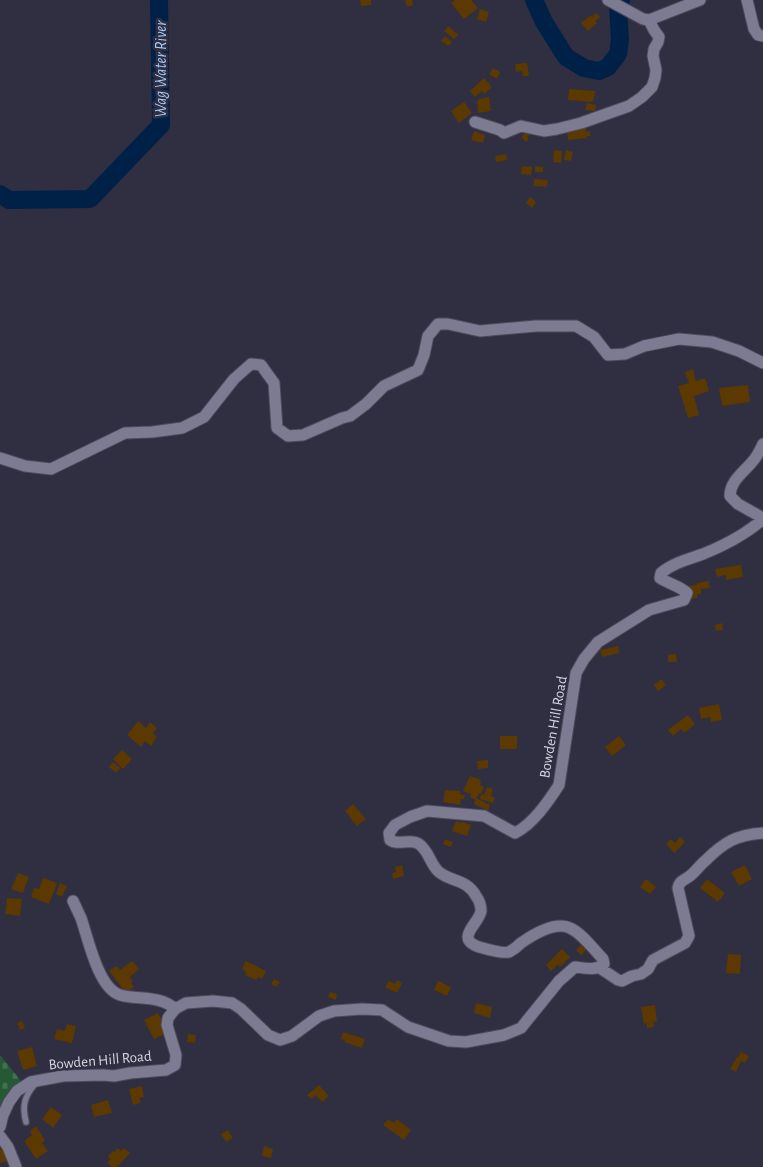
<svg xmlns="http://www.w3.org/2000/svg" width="763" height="1167" viewBox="0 0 763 1167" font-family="'Alegreya Sans',sans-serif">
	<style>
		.cemetery { fill: url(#cemetery-stones) }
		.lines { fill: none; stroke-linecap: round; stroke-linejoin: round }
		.river { stroke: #002147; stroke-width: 18 }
		.building { fill: #5b3900 }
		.lane-casing { stroke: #4d4b5b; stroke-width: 8 }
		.street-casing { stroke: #4d4b5b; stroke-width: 13 }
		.lane { stroke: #7d7b91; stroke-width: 5.5 }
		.street { stroke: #7d7b91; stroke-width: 11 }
		.labels { text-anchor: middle; stroke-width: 5; stroke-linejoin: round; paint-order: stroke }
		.street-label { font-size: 15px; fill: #d5d4e0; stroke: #302e41 }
		.water-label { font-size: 16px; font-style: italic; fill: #a5cbfb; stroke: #302e41 }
	</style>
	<defs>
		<pattern id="cemetery-stones" width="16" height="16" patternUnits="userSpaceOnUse" patternTransform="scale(1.25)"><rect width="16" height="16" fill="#255834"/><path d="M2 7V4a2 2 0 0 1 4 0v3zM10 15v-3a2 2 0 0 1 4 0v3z" fill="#446f51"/></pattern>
	</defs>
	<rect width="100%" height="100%" fill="#302e41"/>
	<!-- cemetery -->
	<path class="cemetery" d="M 0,1055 L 22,1082 L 0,1109 Z"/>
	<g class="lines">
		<!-- river -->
		<path class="river" d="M 534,0 L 544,22 L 566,57 L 584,68 L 599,71 L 608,67 L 618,54 L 620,40 L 618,6 L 621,0
			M 0,194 L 9,200 L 90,199 L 161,125 L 159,0"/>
	</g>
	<!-- building -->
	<path class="building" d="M 360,0 L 371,0 L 371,5 L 361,6 Z
		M 405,0 L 412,0 L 413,5 L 407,7 Z
		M 455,0 L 471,0 L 478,8 L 464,19 L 451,3 Z
		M 480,9 L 489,12 L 486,22 L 477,19 Z
		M 596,13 L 600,17 L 595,21 L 597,23 L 588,31 L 581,23 L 591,15 L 592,17 Z
		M 449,26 L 458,35 L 454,39 L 444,31 Z
		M 445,36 L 452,42 L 448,46 L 441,41 Z
		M 527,63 L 529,76 L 523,76 L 522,71 L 516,72 L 515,64 Z
		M 493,68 L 500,72 L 497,79 L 489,74 Z
		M 484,78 L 492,87 L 484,94 L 482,91 L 475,97 L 470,91 Z
		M 569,89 L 595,91 L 593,102 L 568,100 Z
		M 489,97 L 491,111 L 478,113 L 477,101 L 479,100 L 479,99 Z
		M 464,102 L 472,113 L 459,123 L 451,111 Z
		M 587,103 L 596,105 L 595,111 L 585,110 Z
		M 523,127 L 530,134 L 527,137 L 529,139 L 526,142 L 521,137 L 524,134 L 520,130 Z
		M 586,128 L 586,132 L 590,131 L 590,136 L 586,136 L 587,138 L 568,140 L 567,130 Z
		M 474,131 L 485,135 L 483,143 L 471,140 Z
		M 554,150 L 562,151 L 561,163 L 553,162 Z
		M 566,150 L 573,152 L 571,161 L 564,160 Z
		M 506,154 L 507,160 L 496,162 L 495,156 Z
		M 522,166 L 532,167 L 531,175 L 521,174 Z
		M 535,166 L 543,167 L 543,172 L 535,172 Z
		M 534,179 L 548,180 L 547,187 L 534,186 Z
		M 530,197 L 536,202 L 532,208 L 526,203 Z
		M 693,369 L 696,381 L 705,378 L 709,391 L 694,396 L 699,415 L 688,418 L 678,386 L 689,383 L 685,372 Z
		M 748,385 L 750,402 L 722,406 L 719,388 Z
		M 741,565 L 743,577 L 726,580 L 726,575 L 717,577 L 715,569 Z
		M 709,581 L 710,588 L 701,589 L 701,594 L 697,594 L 697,598 L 691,599 L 689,586 L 697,585 L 697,583 Z
		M 722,623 L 723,630 L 716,631 L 715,625 Z
		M 618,646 L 619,653 L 602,657 L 600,650 Z
		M 676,654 L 677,662 L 668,662 L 668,655 Z
		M 661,679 L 666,685 L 658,691 L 654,685 Z
		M 719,704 L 722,720 L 711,722 L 710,717 L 701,719 L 699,708 Z
		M 688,715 L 695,724 L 684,733 L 681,729 L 673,736 L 668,730 Z
		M 138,721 L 146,728 L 150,722 L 157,728 L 153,733 L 157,737 L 151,746 L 145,741 L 141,747 L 127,735 Z
		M 500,736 L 517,736 L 517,749 L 500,749 Z
		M 619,736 L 626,745 L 612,756 L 605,747 Z
		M 122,750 L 132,759 L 123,769 L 113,759 Z
		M 488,760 L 488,768 L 478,769 L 477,761 Z
		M 113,762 L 120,768 L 116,773 L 109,767 Z
		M 470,776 L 481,780 L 480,785 L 484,787 L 481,794 L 479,793 L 476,800 L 470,797 L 471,794 L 463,791 Z
		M 487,787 L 493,789 L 491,796 L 495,798 L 493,803 L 480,799 L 481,794 L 484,795 Z
		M 445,790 L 460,791 L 460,794 L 465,795 L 464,799 L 461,799 L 460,805 L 443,802 Z
		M 476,798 L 490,805 L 488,811 L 474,804 Z
		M 353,804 L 366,819 L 357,826 L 345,811 Z
		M 456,821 L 462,823 L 463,822 L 471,825 L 467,836 L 452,831 Z
		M 680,837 L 685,842 L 674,853 L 666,844 L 671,839 L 675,843 Z
		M 445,839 L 453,842 L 451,847 L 443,844 Z
		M 402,865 L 404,876 L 393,879 L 392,873 L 396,872 L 395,867 Z
		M 745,865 L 752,879 L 739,886 L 731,872 Z
		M 18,873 L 29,877 L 23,893 L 11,889 Z
		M 43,878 L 57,883 L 49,904 L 31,897 L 34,888 L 39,889 Z
		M 646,879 L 656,887 L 650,894 L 640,887 Z
		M 707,879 L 725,893 L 718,902 L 700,888 Z
		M 60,883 L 67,886 L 62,897 L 56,894 Z
		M 7,898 L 22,899 L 20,916 L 5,914 Z
		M 581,945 L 586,950 L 581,955 L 576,950 Z
		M 562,949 L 570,957 L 560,967 L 558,964 L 551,971 L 546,965 Z
		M 728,954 L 741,955 L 740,974 L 726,973 Z
		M 132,961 L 139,969 L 130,977 L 133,981 L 131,983 L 134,987 L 126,993 L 109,971 L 116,966 L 120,970 Z
		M 246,961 L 266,971 L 262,979 L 258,977 L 256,980 L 245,975 L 246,972 L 242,969 Z
		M 274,979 L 280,982 L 277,987 L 271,984 Z
		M 397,980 L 402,983 L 397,993 L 385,987 L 389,981 L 395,984 Z
		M 438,981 L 451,987 L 447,996 L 434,990 Z
		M 330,992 L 337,994 L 336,1000 L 328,997 Z
		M 476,1003 L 492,1007 L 490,1018 L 474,1013 Z
		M 655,1005 L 657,1021 L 653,1022 L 654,1027 L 647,1028 L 647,1023 L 644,1024 L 641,1007 Z
		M 158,1013 L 164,1025 L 161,1026 L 165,1034 L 154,1039 L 144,1020 Z
		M 22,1021 L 25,1028 L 20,1030 L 17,1023 Z
		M 67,1024 L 76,1026 L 72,1043 L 54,1039 L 57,1029 L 65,1031 Z
		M 343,1032 L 365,1039 L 362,1048 L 344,1042 L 345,1040 L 341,1039 Z
		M 188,1034 L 196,1035 L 195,1043 L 187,1042 Z
		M 32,1047 L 37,1066 L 23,1070 L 17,1051 Z
		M 741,1052 L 749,1056 L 745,1063 L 741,1061 L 736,1072 L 730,1069 L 737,1057 L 738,1058 Z
		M 319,1085 L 329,1096 L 322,1102 L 316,1095 L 311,1099 L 307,1095 Z
		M 142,1086 L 144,1097 L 139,1098 L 141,1103 L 133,1105 L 129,1089 Z
		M 108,1100 L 112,1113 L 94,1117 L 91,1105 Z
		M 51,1107 L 62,1115 L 53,1128 L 42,1119 Z
		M 388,1119 L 394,1123 L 397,1119 L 411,1130 L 404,1140 L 383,1125 Z
		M 36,1126 L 45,1140 L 42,1143 L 48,1151 L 36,1159 L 24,1141 L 32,1135 L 30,1131 Z
		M 228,1130 L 233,1138 L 226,1142 L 221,1134 Z
		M 264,1146 L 273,1149 L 271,1158 L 262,1156 Z
		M 3,1148 L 7,1161 L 0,1163 L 0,1149 Z
		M 118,1148 L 121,1151 L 124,1148 L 130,1153 L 117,1167 L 112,1167 L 107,1163 L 110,1159 L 108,1156 L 113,1151 L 114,1152 Z"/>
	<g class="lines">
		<!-- lane casing -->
		<g class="lane-casing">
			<path id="lane" d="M 26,1122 C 22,1106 24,1097 35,1084"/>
		</g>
		<!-- street casing -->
		<g class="street-casing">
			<path id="street" d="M 608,0 L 643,19 L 649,20 L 700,0
				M 747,0 L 754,29 L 758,35 L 763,36
				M 475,122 L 500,130 L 504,133 L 521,126 L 544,131 L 557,129 L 581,123 L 629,106 L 642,97 L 652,87 L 655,78 L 656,70 L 653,56 L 654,49 L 658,42 L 659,37 L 654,30 L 649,20
				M 763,444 C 760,450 757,457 752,462 C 743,473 730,481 730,496 L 738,504 L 763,518
				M 0,458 L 25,466 L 51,469 L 125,433 L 152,432 L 182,428 L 204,417 L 234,379 L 251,364 L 261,365 L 274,383 L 277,428 L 288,436 L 303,435 L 342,418 L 350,416 L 366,404 L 384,386 L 418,370 L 424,355 L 428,336 L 438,324 L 448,324 L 480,331 L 536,326 L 576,326 L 594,337 L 608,355 L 625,354 L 644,346 L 679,339 L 712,342 L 739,351 L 763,363
				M 73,901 C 76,907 78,912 81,918 C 88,938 98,988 120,995 C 137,1000 161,995 175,1009
				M 600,968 L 618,980 L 622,981 L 632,976 L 641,974 L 648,969 L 653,960 L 685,943 L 689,936 L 678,888 C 679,880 686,880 691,875 C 696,871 700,865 705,861 C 724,842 736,835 763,833
				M 0,1127 L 3,1115 L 9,1102 L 17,1091 L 31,1082 L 63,1076 L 103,1075 L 114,1076 L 130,1073 L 166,1070 L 175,1065 L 176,1055 L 167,1025 L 168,1018 L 175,1009 L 186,1003 L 213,1001 L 232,1003 L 241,1009 L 268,1035 L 280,1040 L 292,1036 L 319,1016 L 334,1011 L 362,1009 L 382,1010 L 408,1027 L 449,1041 L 466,1042 L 504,1035 L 521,1028 L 559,981 L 575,967 C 585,968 596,971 604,964 L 603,959 C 593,949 583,934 570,928 C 555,921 534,934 521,943 C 518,946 513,950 509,952 C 502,954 486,949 479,947 C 454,938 479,924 481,911 C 481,906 479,900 476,896 C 467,879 451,882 439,872 C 430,864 429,851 419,844 C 410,838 398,846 390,840 L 389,833 L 395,825 L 410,817 L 427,811 L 484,816 L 515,833 C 533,824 548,802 559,785 L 576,673 L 584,659 L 598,642 L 649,610 L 684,600 L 687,593 C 680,586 669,584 660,578 L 661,573 C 673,563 689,559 703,554 C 725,545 745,535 763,519
				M 0,1136 L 8,1147 L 16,1167"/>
		</g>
		<!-- lane -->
		<use href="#lane" class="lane"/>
		<!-- street -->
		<use href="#street" class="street"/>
	</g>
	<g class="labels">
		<!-- street labels -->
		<g class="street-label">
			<text transform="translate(553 727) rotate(-80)" y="5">Bowden Hill Road</text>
			<text transform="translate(100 1060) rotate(-5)" y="5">Bowden Hill Road</text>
		</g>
		<!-- water labels -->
		<g class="water-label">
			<text transform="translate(160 69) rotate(-90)" y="6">Wag Water River</text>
		</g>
	</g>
</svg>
